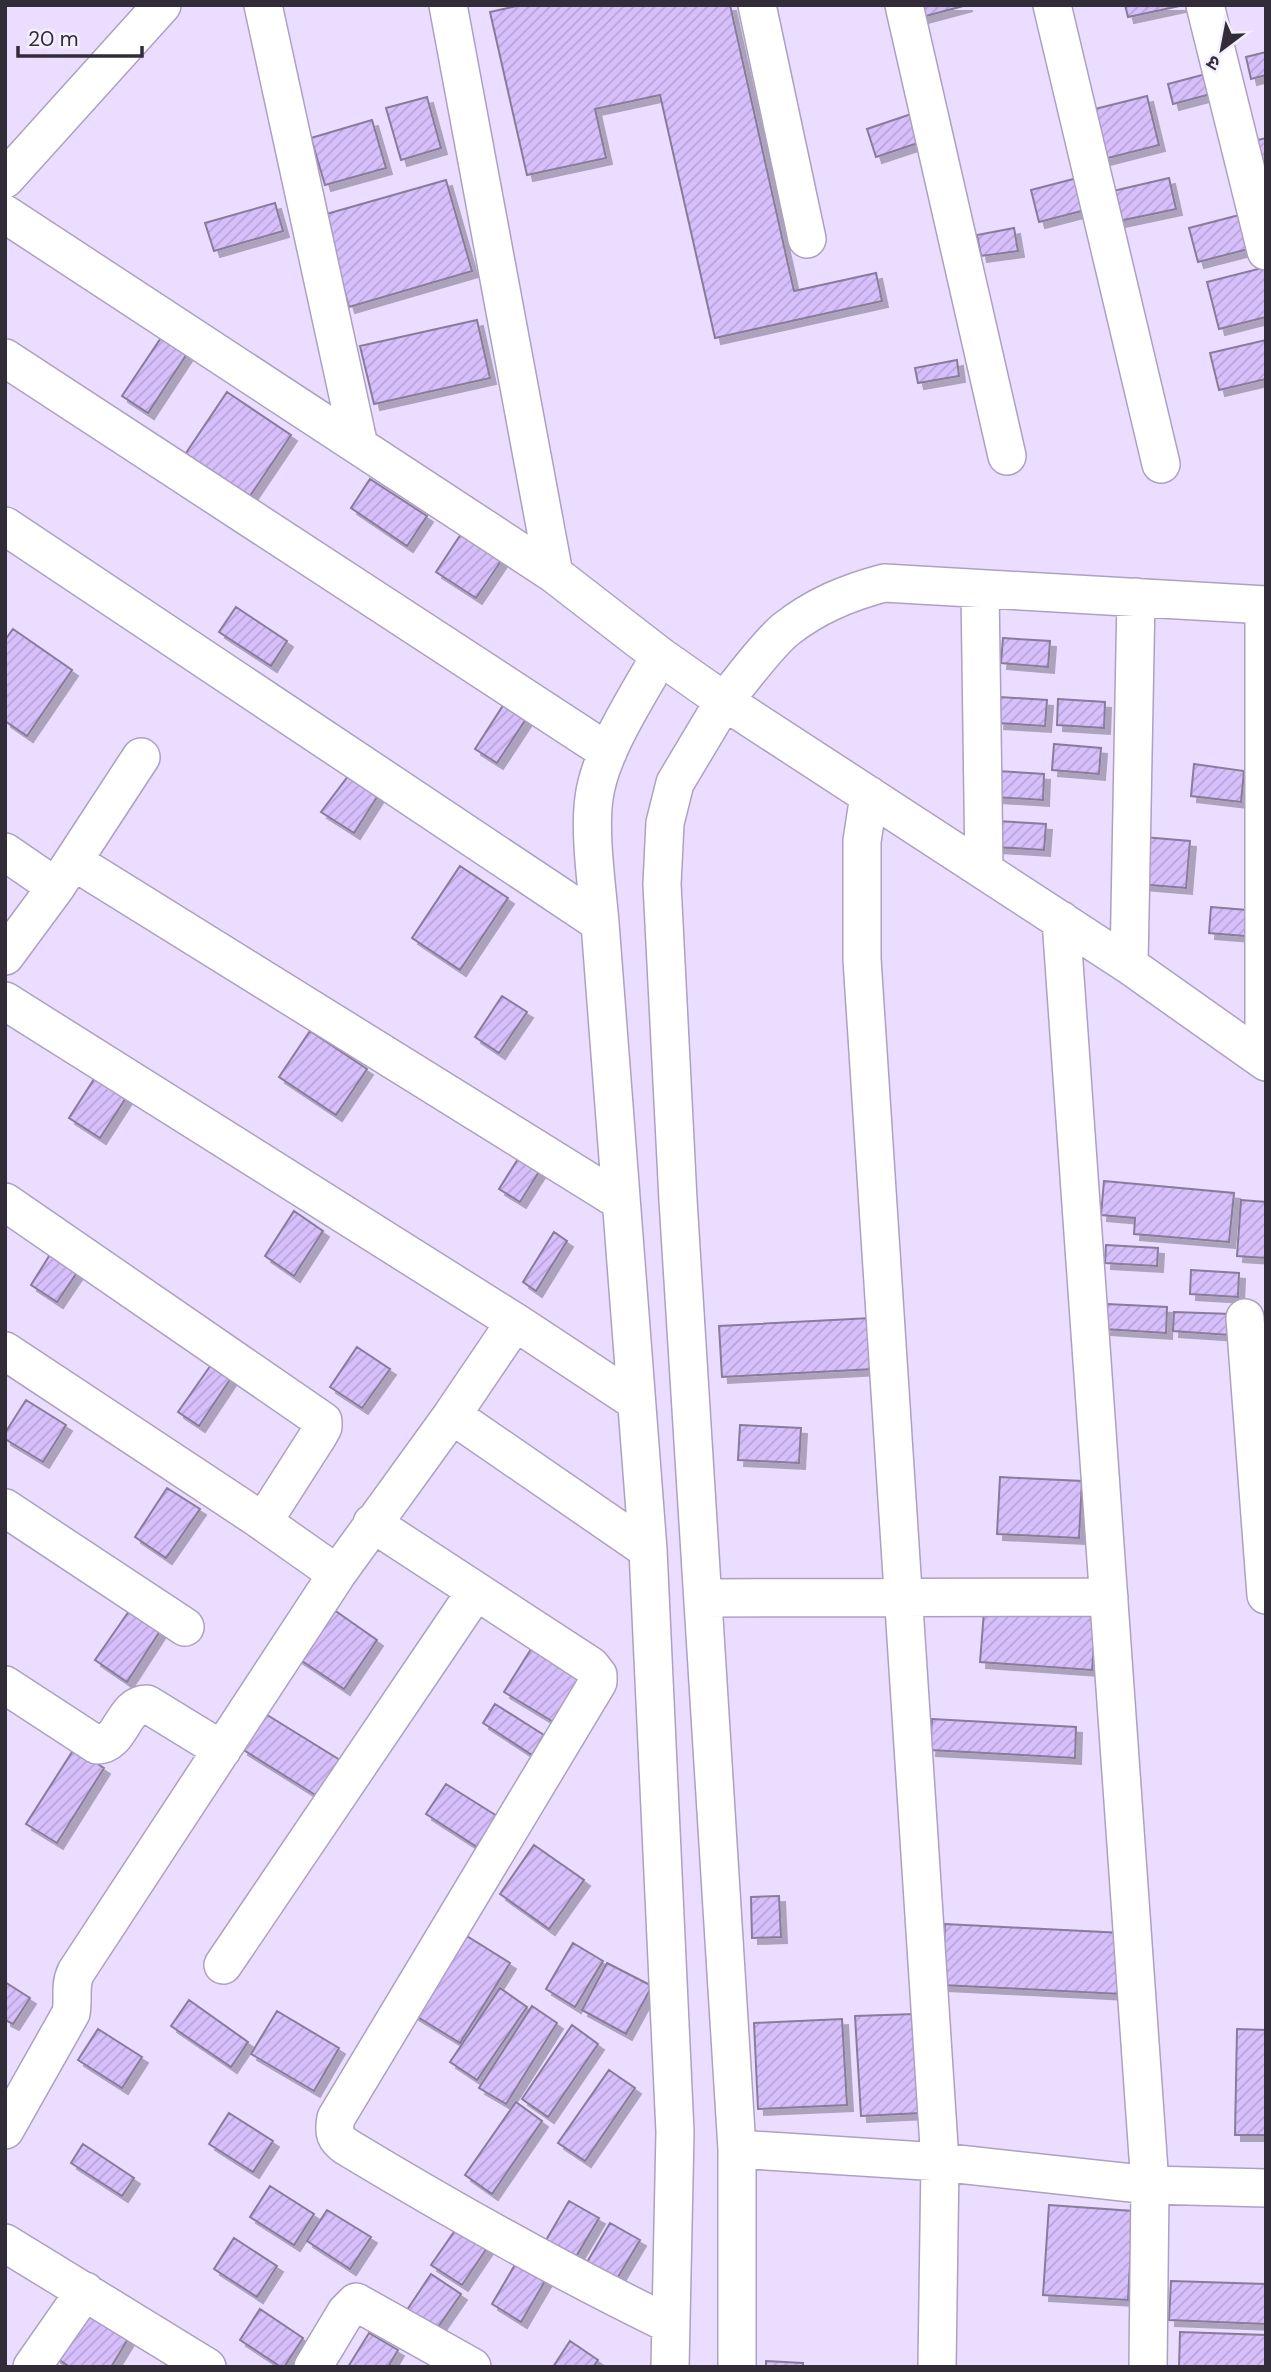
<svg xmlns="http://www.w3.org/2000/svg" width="1271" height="2372" viewBox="0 0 1271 2372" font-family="'DM Sans','Noto Sans Devanagari',sans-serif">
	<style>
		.building { fill: url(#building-hatch); stroke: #887c9a; stroke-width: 2; filter: url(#shadow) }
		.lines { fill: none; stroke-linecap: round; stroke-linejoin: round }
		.street-casing { stroke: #ada1c1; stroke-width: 40 }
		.street { stroke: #fff; stroke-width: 37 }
	</style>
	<defs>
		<pattern id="building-hatch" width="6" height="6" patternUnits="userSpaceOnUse" patternTransform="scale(1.75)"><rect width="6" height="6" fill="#d6bffb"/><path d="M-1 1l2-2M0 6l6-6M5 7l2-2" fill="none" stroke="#b8a4d8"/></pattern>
		<filter id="shadow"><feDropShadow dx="6" dy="6" stdDeviation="0" flood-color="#0004"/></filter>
	</defs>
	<rect width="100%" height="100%" fill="#eaddff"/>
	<!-- building -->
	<path class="building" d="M 521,5 L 730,5 L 794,291 L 876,273 L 882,301 L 715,338 L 660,95 L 595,109 L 606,158 L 527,175 L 490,12 Z
		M 919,5 L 967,5 L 922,17 Z
		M 1125,5 L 1180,5 L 1180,6 L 1128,17 Z
		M 1266,52 L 1266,75 L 1251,79 L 1246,57 Z
		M 1206,74 L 1211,94 L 1173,104 L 1168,84 Z
		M 1147,96 L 1159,145 L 1104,159 L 1091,110 Z
		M 427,97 L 441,148 L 401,160 L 386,108 Z
		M 923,110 L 933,138 L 876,157 L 867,129 Z
		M 372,120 L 386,168 L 325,185 L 311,138 Z
		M 1266,138 L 1266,171 L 1263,171 L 1254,141 Z
		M 1085,176 L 1093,208 L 1039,222 L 1031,190 Z
		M 1169,178 L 1176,209 L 1119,221 L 1113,191 Z
		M 446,180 L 472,271 L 349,307 L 323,215 Z
		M 275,203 L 283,231 L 214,251 L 205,223 Z
		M 1251,212 L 1260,246 L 1198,262 L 1189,228 Z
		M 1014,228 L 1018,251 L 981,256 L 977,235 Z
		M 1266,267 L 1266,317 L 1219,329 L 1207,282 Z
		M 477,320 L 490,378 L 374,404 L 360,346 Z
		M 171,323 L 196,340 L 148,413 L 122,396 Z
		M 1266,340 L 1266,379 L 1219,390 L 1210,353 Z
		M 957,360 L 959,376 L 918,383 L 915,368 Z
		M 227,392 L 291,435 L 246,502 L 182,459 Z
		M 370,479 L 427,516 L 407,546 L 351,508 Z
		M 467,525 L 507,552 L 476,598 L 436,572 Z
		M 236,607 L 287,641 L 271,666 L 219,632 Z
		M 13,629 L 72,670 L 27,736 L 5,721 L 5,640 Z
		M 1003,638 L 1050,641 L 1048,667 L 1001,663 Z
		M 1000,697 L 1047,700 L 1045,726 L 998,723 Z
		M 1058,699 L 1105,702 L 1104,728 L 1057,725 Z
		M 504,704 L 526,719 L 497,763 L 475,749 Z
		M 1054,744 L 1101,748 L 1099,774 L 1052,770 Z
		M 1194,764 L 1244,771 L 1241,802 L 1191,796 Z
		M 997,771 L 1044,774 L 1043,800 L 996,797 Z
		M 349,775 L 377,797 L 354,833 L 321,812 Z
		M 998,821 L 1046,824 L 1044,850 L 996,847 Z
		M 1143,837 L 1190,841 L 1186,888 L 1139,884 Z
		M 460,866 L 508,898 L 460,970 L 412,938 Z
		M 1211,907 L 1259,911 L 1257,937 L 1209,933 Z
		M 502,996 L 527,1012 L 499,1053 L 475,1037 Z
		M 310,1031 L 367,1069 L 336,1115 L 279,1077 Z
		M 98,1073 L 129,1093 L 100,1138 L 69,1118 Z
		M 521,1154 L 542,1167 L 520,1202 L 499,1189 Z
		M 1104,1181 L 1234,1193 L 1229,1242 L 1134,1234 L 1135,1218 L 1101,1215 Z
		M 1241,1200 L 1266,1202 L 1266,1258 L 1237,1256 Z
		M 294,1211 L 323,1231 L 294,1276 L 265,1256 Z
		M 554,1232 L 567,1241 L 536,1291 L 523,1282 Z
		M 1106,1245 L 1158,1248 L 1157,1266 L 1105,1263 Z
		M 51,1253 L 78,1271 L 57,1302 L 31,1285 Z
		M 1191,1270 L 1239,1273 L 1238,1297 L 1190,1294 Z
		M 1107,1304 L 1167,1307 L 1166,1333 L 1105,1329 Z
		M 1174,1312 L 1231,1314 L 1230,1335 L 1173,1331 Z
		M 871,1318 L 874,1369 L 722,1377 L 719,1326 Z
		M 357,1347 L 390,1369 L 362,1408 L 330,1387 Z
		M 213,1362 L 233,1375 L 199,1426 L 178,1412 Z
		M 26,1400 L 66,1425 L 43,1462 L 5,1439 L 5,1433 Z
		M 740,1425 L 801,1428 L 799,1463 L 738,1460 Z
		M 1000,1477 L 1082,1481 L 1079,1538 L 997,1534 Z
		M 167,1488 L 200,1509 L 166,1558 L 135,1537 Z
		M 985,1599 L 1097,1607 L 1092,1670 L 980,1662 Z
		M 327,1605 L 377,1640 L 344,1689 L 293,1655 Z
		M 129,1611 L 160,1631 L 127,1682 L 95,1660 Z
		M 538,1638 L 594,1672 L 560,1726 L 504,1692 Z
		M 495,1704 L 544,1735 L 532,1755 L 483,1723 Z
		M 264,1713 L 340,1760 L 317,1796 L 242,1749 Z
		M 932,1719 L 1076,1727 L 1075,1758 L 930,1750 Z
		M 74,1749 L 104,1768 L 57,1843 L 26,1824 Z
		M 446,1784 L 497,1816 L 477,1847 L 426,1814 Z
		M 534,1845 L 584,1880 L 549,1929 L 500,1894 Z
		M 779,1896 L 781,1937 L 752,1938 L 751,1897 Z
		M 945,1924 L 1123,1933 L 1121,1994 L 942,1985 Z
		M 454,1928 L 510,1963 L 460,2043 L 403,2008 Z
		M 573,1943 L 603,1961 L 575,2007 L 546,1989 Z
		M 607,1963 L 652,1986 L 626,2034 L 582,2010 Z
		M 5,1982 L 30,1998 L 13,2024 L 5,2020 Z
		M 500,1988 L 527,2007 L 477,2080 L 450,2062 Z
		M 189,2000 L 248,2042 L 231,2067 L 171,2026 Z
		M 532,2006 L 557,2023 L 506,2104 L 479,2088 Z
		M 277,2011 L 339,2048 L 314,2091 L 251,2054 Z
		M 915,2014 L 921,2113 L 861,2116 L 855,2016 Z
		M 842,2019 L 847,2105 L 758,2109 L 754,2023 Z
		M 572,2025 L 598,2044 L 548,2117 L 522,2099 Z
		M 98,2029 L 142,2057 L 122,2088 L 78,2060 Z
		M 1237,2029 L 1266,2030 L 1266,2135 L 1235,2135 Z
		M 609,2070 L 635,2088 L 585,2161 L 558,2143 Z
		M 516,2102 L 542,2121 L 492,2194 L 465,2175 Z
		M 229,2113 L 273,2141 L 253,2172 L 209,2144 Z
		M 83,2144 L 134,2178 L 122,2196 L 71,2163 Z
		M 270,2186 L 314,2214 L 294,2245 L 250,2217 Z
		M 569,2201 L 599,2218 L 571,2265 L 542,2247 Z
		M 1049,2205 L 1133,2211 L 1128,2300 L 1043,2295 Z
		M 327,2210 L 371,2237 L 350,2269 L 307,2241 Z
		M 461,2222 L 491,2242 L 462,2285 L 431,2265 Z
		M 610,2223 L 640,2240 L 612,2287 L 583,2269 Z
		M 234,2238 L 277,2266 L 257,2297 L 214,2269 Z
		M 519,2258 L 548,2276 L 521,2322 L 492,2304 Z
		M 431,2274 L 461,2294 L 434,2333 L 405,2313 Z
		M 1171,2281 L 1266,2284 L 1266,2324 L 1169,2320 Z
		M 260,2309 L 303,2338 L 284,2367 L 281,2367 L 240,2340 Z
		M 84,2312 L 128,2339 L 111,2367 L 70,2367 L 55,2357 Z
		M 1180,2332 L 1266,2335 L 1266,2367 L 1179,2367 Z
		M 369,2333 L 398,2350 L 388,2367 L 348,2367 Z
		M 570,2341 L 598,2360 L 593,2367 L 553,2367 Z
		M 766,2361 L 803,2363 L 803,2367 L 766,2367 Z"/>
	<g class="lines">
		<!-- street casing -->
		<g class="street-casing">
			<path id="street" d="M 263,5 L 359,446
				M 448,5 L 554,574 L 660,656 L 724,701 L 675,783 L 665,823 L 662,884 L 678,1200 L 737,2149 L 737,2367
				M 757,5 L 807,239
				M 904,5 L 1007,456
				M 1052,5 L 1161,464
				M 1205,5 L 1266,251
				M 5,179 L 162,5
				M 5,214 L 554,574
				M 5,358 L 608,752
				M 5,526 L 600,923
				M 980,589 L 984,870
				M 1266,605 L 884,583 C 847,593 815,606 785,630 C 766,646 741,681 724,701 L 1129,965 L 1266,1062
				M 660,656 C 637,697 600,752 594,798 C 589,834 597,886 600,923 L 648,1550 L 675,2132 L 670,2367
				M 869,795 L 862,841 L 862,959 L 940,2162 L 937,2367
				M 5,852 L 56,887
				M 73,861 L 620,1201
				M 1061,920 L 1150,2185 L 1148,2367
				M 5,956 L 56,887 L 141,757
				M 1129,965 L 1136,597
				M 5,1001 L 515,1322 L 635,1401
				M 1264,1060 L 1264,605
				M 5,1202 L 323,1421 L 323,1427 L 318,1436 L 263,1522
				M 1245,1318 L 1266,1595
				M 5,1351 L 256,1517 L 337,1574 L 452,1415 L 515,1322
				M 452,1415 L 648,1550
				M 5,1508 L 185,1627
				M 372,1523 L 591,1666 L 598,1675 L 598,1682 L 336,2118 C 333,2133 335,2139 347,2147 C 453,2211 558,2270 669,2324
				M 703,1598 L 1109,1597
				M 5,1685 L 97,1745 C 122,1745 122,1704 147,1704 L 222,1750
				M 223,1965 L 476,1591
				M 5,2130 L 71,2013 C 74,1998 69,1986 76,1972 L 337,1574
				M 737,2149 L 940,2162 L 1150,2185 L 1266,2188
				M 5,2243 L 207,2367
				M 32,2367 L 85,2291
				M 313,2367 L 346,2312 L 356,2302 L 472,2367"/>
		</g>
		<!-- street -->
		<use href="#street" class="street"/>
	</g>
	<!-- border -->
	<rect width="1271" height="2372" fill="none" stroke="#312c38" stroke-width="14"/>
	<!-- north arrow -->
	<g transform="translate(1222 49) rotate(212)" stroke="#f4effc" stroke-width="5" paint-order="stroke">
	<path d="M0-5L12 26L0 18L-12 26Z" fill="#312c38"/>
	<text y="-10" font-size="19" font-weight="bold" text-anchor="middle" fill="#312c38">उ</text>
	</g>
	<!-- scale -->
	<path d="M18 46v10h124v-10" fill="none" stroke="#312c38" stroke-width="3.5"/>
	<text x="28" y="46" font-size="21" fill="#312c38" stroke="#f4effc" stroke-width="5" paint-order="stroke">20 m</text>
</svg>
